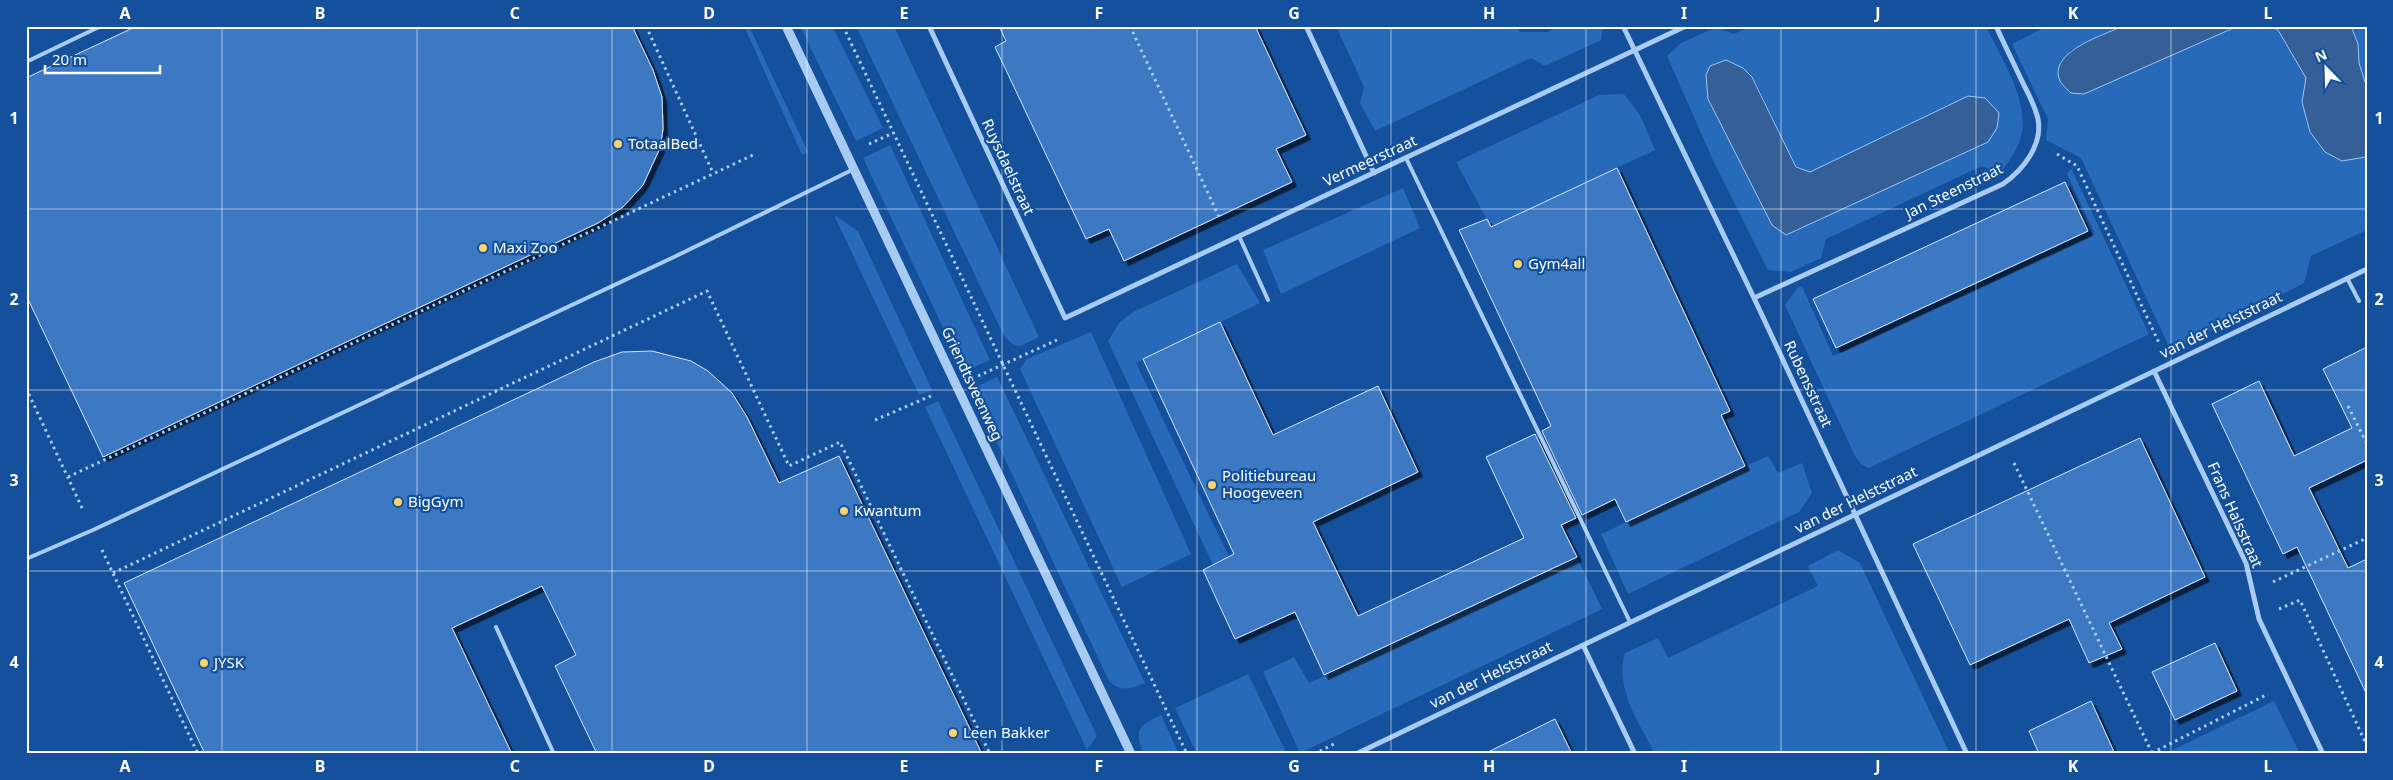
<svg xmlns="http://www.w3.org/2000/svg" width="2393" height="780" viewBox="0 0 2393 780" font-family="'Noto Sans',sans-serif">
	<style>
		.green { fill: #276ab9; fill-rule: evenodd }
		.water { fill: #356097; stroke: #9bc6f6 }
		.building { fill: #3d79c2; stroke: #d1e5fd; filter: url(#shadow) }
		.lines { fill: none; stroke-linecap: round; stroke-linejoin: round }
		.path { stroke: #a8cbf3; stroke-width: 3; stroke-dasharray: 2.5 4; stroke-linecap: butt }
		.service { stroke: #a8cbf3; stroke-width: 4 }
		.minor { stroke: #a8cbf3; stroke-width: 5 }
		.tertiary { stroke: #a8cbf3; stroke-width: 9 }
		.grid { fill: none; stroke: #fff; stroke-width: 1; stroke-opacity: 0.55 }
		.poi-dot { fill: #ffd36b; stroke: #14509b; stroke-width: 2 }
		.labels { text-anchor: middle; stroke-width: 4.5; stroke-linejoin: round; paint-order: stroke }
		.poi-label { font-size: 15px; fill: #fff; stroke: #14509b; text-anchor: start }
		.street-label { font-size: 15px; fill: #fff; stroke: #14509b }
		.neatline { fill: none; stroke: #fff; stroke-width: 2 }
		.grid-label { font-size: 16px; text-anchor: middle; font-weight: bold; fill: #fff }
	</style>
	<defs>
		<filter id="shadow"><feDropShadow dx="4.5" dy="4.5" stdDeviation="0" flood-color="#0009"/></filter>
	</defs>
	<rect width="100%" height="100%" fill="#14509b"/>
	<!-- green -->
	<path class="green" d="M 744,26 L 749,26 L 808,152 L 802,155 Z
		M 800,26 L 832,26 L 883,128 L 856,141 Z
		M 856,26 L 894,26 L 1039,337 C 1020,346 1017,352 1003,334 Z
		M 1336,26 L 1515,26 L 1520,32 L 1548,32 L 1556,26 L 1603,28 L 1601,40 L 1545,66 L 1531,58 L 1375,131 L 1360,103 L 1364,87 Z
		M 1751,26 L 1986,26 C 2000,56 2028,99 2022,132 C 2019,148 2009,161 2000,174 L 1982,166 L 1826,239 L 1821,258 L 1791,272 L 1768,270 L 1712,158 L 1667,56 L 1681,43 L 1716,27 L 1734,34 ZM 1726,60 L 1743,68 L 1757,84 L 1796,167 L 1810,172 L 1968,96 L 1985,98 L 1999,113 L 1772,225 L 1710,66 Z
		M 2047,26 L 2123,26 L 2069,51 L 2084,94 L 2238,26 L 2269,26 L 2278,30 L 2306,78 C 2301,111 2304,125 2325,152 L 2367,156 L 2367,230 L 2311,256 L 2304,283 L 2171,351 L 2081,158 L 2046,140 L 2048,119 L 2012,44 Z
		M 2351,26 L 2367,26 L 2367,88 L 2359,63 L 2358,44 Z
		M 1624,94 L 1641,117 L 1655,150 L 1491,227 L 1456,162 L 1599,95 Z
		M 890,145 L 990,360 L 964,372 L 863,158 Z
		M 2070,170 L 2072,170 L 2149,334 L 1869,468 L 1861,464 L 1855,456 L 1785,305 L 1798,287 L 1802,286 L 1833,356 L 2095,234 L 2067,174 Z
		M 1403,188 L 1420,228 L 1281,294 L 1263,250 Z
		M 834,215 L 858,231 L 932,390 L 919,395 Z
		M 1237,264 L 1260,303 L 1136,363 L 1229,557 L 1213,565 L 1108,341 L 1119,323 L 1133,312 Z
		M 1091,332 L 1191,554 L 1122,587 L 1020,369 L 1027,359 Z
		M 997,377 L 1145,683 C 1130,689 1121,692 1109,681 L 972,389 Z
		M 938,401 L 1097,736 L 1087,750 L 925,407 Z
		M 1768,456 L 1778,473 L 1802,463 L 1812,493 L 1799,512 L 1628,594 L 1601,534 Z
		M 1838,550 L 1860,563 L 1950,754 L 1655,754 C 1640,724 1614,688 1625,653 L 1658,638 L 1668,658 L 1818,586 L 1808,566 Z
		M 1577,557 L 1602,609 L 1300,753 L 1263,672 L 1294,657 L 1309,683 Z
		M 1248,674 L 1287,754 L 1197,754 L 1175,708 Z
		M 2274,701 L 2300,754 L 2164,754 Z
		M 1161,715 L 1179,754 L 1144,754 C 1133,730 1139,725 1161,715 Z"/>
	<!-- water -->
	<path class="water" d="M 2123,26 L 2238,26 L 2084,94 L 2071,93 C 2068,90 2062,85 2060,81 C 2047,52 2104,35 2123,26 Z
		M 2269,26 L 2351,26 L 2358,44 L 2359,63 L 2367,88 L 2366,157 L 2342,161 L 2325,152 L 2310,132 L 2302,102 L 2306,78 L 2278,30 Z
		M 1726,60 L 1743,68 L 1752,77 L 1796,167 L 1810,172 L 1968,96 L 1985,98 L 1999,113 L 1997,128 L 1988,142 L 1786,235 L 1772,225 L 1708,99 L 1706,75 L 1710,66 Z"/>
	<!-- building -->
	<path class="building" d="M 137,26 L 632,26 L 653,70 L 662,97 L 663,129 L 660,148 L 643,185 L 623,207 L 598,223 L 103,457 L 26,295 L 26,78 Z
		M 999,26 L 1255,26 L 1306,135 L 1276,149 L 1292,182 L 1124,261 L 1109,229 L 1086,239 L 995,47 L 1006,41 Z
		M 1617,168 L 1730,411 L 1721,415 L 1745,466 L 1626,522 L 1615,499 L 1582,515 L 1542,431 L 1551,426 L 1459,230 L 1487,219 L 1491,227 Z
		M 2065,182 L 2088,231 L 1836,348 L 1813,299 Z
		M 1220,322 L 1273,435 L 1378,386 L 1418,472 L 1313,522 L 1358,616 L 1524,538 L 1486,457 L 1535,434 L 1576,518 L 1561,525 L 1577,557 L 1324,675 L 1295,612 L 1235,639 L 1203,570 L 1234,554 L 1143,359 Z
		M 2367,347 L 2367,460 L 2309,488 L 2348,568 L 2367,559 L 2367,695 L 2297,547 L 2283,554 L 2212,404 L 2259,381 L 2294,456 L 2352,428 L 2323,369 Z
		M 652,351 L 691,361 L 708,371 L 732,393 L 747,417 L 779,483 L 839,456 L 982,754 L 597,754 L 555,666 L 576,655 L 542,586 L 452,628 L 512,754 L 205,754 L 124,583 L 594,362 L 622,352 Z
		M 2140,438 L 2205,577 L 2109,623 L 2122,649 L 2089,663 L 2069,619 L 1970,665 L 1913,544 Z
		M 2215,643 L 2237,691 L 2175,720 L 2152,672 Z
		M 2091,701 L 2115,754 L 2039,754 L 2029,731 Z
		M 1555,719 L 1572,754 L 1484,754 Z"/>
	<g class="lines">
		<!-- path -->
		<path class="path" d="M 646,26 L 713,173
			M 843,26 L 1187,754
			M 1130,26 L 1220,219
			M 869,144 L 893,133
			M 2057,154 L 2077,166 L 2159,343
			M 978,376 L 1057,340
			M 26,388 L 83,510
			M 2348,406 L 2367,444
			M 875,420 L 933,395
			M 2014,463 L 2152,753
			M 68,477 L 753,155
			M 102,550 L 198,754
			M 113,573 L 707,291 L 789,466 L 840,442 L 990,754
			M 2273,582 L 2367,538
			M 2279,609 L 2300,600 L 2367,746
			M 2152,753 L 2268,694
			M 1314,754 L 1334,744"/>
		<!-- service -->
		<path class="service" d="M 26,62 L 101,26
			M 1406,158 L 1630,622
			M 1239,236 L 1268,300
			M 2347,278 L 2359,301
			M 26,559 L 93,530 L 674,257 L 854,169
			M 496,627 L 554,754"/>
		<!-- minor -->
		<path class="minor" d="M 929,26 L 1065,318 L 1686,26
			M 1306,26 L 1374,173
			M 1623,26 L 1754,298 L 1967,754
			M 1754,298 L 2003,184 C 2023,170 2043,145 2038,119 C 2035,105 2027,92 2021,79 C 2013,62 2004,44 1996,26
			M 2154,371 L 2246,563 L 2259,619 L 2323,754
			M 1583,645 L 1635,754
			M 1356,754 L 2367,269"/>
		<!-- tertiary -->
		<path class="tertiary" d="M 786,26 L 1131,754"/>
	</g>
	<!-- grid -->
	<path class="grid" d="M 222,26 L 222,754M 417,26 L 417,754M 612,26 L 612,754M 807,26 L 807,754M 1002,26 L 1002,754M 1197,26 L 1197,754M 1391,26 L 1391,754M 1586,26 L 1586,754M 1781,26 L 1781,754M 1976,26 L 1976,754M 2171,26 L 2171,754M 26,209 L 2367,209M 26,390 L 2367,390M 26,571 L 2367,571"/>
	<!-- markers -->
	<g class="poi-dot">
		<circle cx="618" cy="144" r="5"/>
		<circle cx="483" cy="248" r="5"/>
		<circle cx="1518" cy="264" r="5"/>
		<circle cx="1212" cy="485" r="5"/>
		<circle cx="398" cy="502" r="5"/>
		<circle cx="844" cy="511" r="5"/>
		<circle cx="204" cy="663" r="5"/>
		<circle cx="953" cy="733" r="5"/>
	</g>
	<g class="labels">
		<!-- poi labels -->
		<g class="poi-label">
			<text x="628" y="149">TotaalBed</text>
			<text x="493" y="253">Maxi Zoo</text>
			<text x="1528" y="269">Gym4all</text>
			<text x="1222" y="481">Politiebureau<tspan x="1222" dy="17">Hoogeveen</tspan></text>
			<text x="408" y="507">BigGym</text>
			<text x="854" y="516">Kwantum</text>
			<text x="214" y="668">JYSK</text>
			<text x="963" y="738">Leen Bakker</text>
		</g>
		<!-- street labels -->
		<g class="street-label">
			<text transform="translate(1370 161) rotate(-25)" y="5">Vermeerstraat</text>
			<text transform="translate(1008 167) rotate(65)" y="5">Ruysdaelstraat</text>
			<text transform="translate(1954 191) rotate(-26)" y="5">Jan Steenstraat</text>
			<text transform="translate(2221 325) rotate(-26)" y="5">van der Helststraat</text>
			<text transform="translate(972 384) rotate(65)" y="5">Griendtsveenweg</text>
			<text transform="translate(1808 384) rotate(65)" y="5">Rubensstraat</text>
			<text transform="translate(1856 500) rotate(-26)" y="5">van der Helststraat</text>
			<text transform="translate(2235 515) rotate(66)" y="5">Frans Halsstraat</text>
			<text transform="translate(1491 675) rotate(-26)" y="5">van der Helststraat</text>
		</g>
	</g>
	<!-- border -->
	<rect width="2393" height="780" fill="none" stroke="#14509b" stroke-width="55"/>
	<!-- north arrow -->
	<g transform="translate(2326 68) rotate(337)" stroke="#14509b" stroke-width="4" paint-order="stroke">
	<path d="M0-4L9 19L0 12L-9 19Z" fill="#ffffff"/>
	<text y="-8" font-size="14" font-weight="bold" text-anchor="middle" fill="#ffffff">N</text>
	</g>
	<!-- scale -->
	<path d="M45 65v8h115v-8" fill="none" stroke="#ffffff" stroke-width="2.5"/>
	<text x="52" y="65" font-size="15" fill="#ffffff" stroke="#14509b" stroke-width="4" paint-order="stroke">20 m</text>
	<rect x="28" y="28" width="2338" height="724" class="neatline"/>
	<g class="grid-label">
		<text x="125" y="19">A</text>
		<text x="320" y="19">B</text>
		<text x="515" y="19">C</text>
		<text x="709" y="19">D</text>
		<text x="904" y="19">E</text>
		<text x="1099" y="19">F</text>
		<text x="1294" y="19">G</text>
		<text x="1489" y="19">H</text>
		<text x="1684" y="19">I</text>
		<text x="1878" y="19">J</text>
		<text x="2073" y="19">K</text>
		<text x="2268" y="19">L</text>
		<text x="14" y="124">1</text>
		<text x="2379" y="124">1</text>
		<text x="14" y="305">2</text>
		<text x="2379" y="305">2</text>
		<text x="14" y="486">3</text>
		<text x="2379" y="486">3</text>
		<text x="14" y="668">4</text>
		<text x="2379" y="668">4</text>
		<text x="125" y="772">A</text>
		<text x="320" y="772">B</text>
		<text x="515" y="772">C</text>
		<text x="709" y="772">D</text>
		<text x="904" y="772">E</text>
		<text x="1099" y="772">F</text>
		<text x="1294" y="772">G</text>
		<text x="1489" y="772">H</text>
		<text x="1684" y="772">I</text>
		<text x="1878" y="772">J</text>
		<text x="2073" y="772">K</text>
		<text x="2268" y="772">L</text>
	</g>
</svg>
